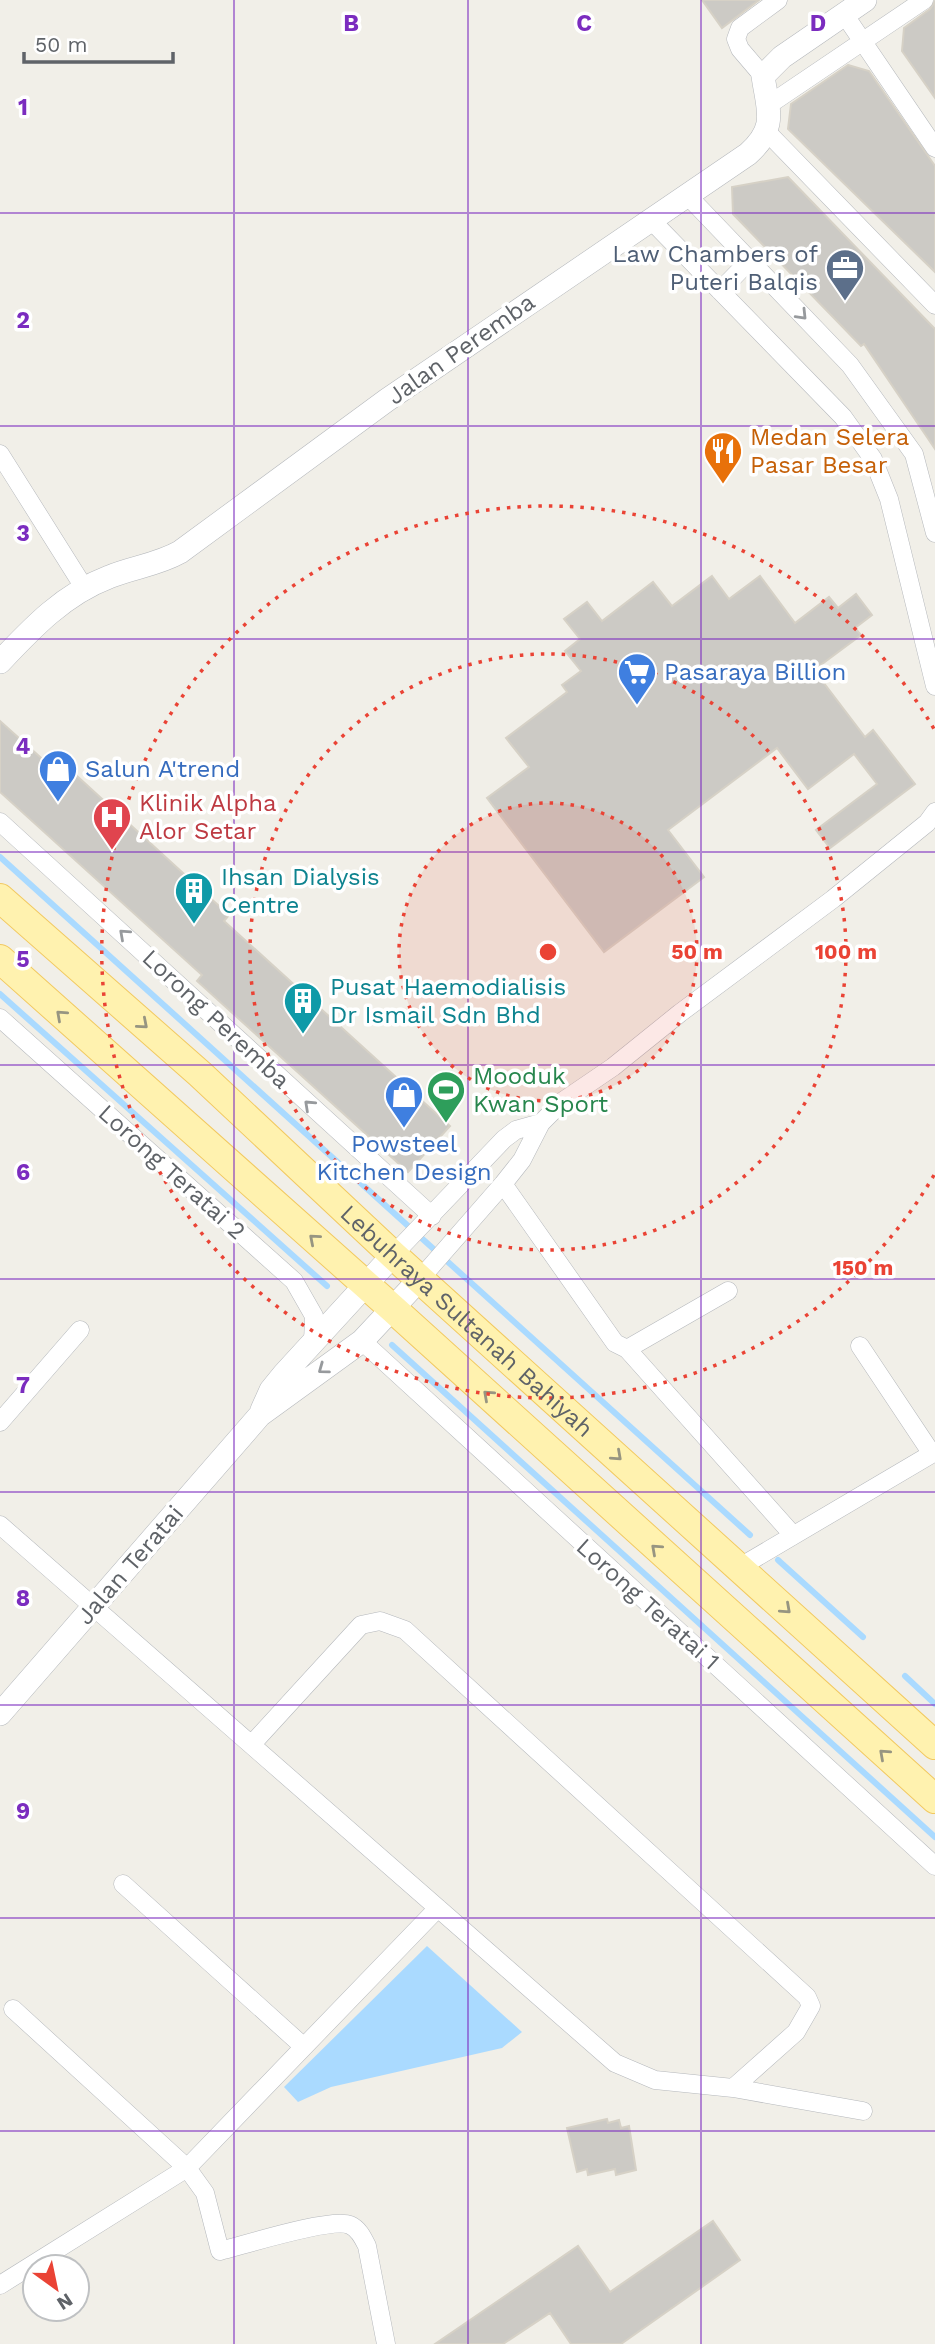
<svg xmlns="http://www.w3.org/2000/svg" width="935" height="2344" viewBox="0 0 935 2344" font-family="'Work Sans',sans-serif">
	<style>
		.water { fill: #aadaff }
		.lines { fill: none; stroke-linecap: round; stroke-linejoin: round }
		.stream { stroke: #aadaff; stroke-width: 6 }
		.building { fill: #cccac5; stroke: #d6d1c6; stroke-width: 2 }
		.minor-casing { stroke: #b5b8bc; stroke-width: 19 }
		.tertiary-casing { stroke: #b5b8bc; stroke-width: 24 }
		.primary-casing { stroke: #f2c960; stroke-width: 30 }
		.minor { stroke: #fff; stroke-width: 18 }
		.tertiary { stroke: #fff; stroke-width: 23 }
		.primary { stroke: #fff2af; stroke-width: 28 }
		.oneway { stroke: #979a9d }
		.oneway2 { stroke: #979581 }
		.grid { fill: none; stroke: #7b2cbf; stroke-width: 2; stroke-opacity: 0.55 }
		.ring { fill: none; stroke: #ea4335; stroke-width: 3.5; stroke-dasharray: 3.5 7 }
		.labels { text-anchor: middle; stroke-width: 7; stroke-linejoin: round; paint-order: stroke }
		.service-label { font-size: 24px; fill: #4e5e75; stroke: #fff; text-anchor: end }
		.street-label { font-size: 24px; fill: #5f6368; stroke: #fff }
		.food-label { font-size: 24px; fill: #c56008; stroke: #fff; text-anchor: start }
		.shop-label { font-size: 24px; fill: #366cbe; stroke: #fff; text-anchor: start }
		.health-label { font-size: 24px; fill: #be3a42; stroke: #fff; text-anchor: start }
		.culture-label { font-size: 24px; fill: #0d838f; stroke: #fff; text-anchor: start }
		.leisure-label { font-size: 24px; fill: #27864d; stroke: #fff; text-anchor: start }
		.grid-label { font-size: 23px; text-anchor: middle; font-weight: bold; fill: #7b2cbf; stroke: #fff; stroke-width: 7; stroke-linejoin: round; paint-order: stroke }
		.centre { fill: #ea4335; stroke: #fff; stroke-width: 3.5 }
		.ring-label { font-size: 21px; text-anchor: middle; font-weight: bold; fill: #ea4335; stroke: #fff; stroke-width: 7; stroke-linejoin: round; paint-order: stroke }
	</style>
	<rect width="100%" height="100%" fill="#f1efe8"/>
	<!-- water -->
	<path class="water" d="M 427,1946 L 522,2032 L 502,2048 L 331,2087 L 298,2102 L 284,2087 Z"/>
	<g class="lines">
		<!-- stream -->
		<path class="stream" d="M 0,857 L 750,1535
			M 0,994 L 327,1286
			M 392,1345 L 935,1837
			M 778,1560 L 863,1637
			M 905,1676 L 935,1704"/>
	</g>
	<!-- building -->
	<path class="building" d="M 702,0 L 759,0 L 722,28 Z
		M 935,1 L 935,98 L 902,51 L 904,28 L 930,9 Z
		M 848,65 L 869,71 L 935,166 L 935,272 L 788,129 L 791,104 Z
		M 788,177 L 935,329 L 935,449 L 864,344 L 861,346 L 733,214 L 732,187 Z
		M 712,576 L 729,599 L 760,576 L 795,623 L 829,597 L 838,608 L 856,594 L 872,615 L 855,628 L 861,635 L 814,670 L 865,737 L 873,730 L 915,784 L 830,848 L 816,830 L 877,784 L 854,754 L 808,789 L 777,748 L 668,830 L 704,877 L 604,952 L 487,798 L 529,767 L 506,738 L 567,692 L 562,685 L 581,671 L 565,651 L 580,639 L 564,619 L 587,602 L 602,621 L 653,582 L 672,606 Z
		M 0,721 L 59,774 L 66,766 L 229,915 L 224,921 L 450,1126 L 408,1172 L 197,981 L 202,975 L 0,792 Z
		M 607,2119 L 608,2123 L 619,2120 L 621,2128 L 629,2126 L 636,2170 L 616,2175 L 615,2169 L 588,2175 L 587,2169 L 577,2172 L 567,2128 Z
		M 713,2221 L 740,2260 L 621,2344 L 571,2344 L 550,2313 L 503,2344 L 435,2344 L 578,2246 L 610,2292 Z"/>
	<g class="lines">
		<!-- minor casing -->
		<g class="minor-casing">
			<path id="minor" d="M 844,14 L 935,148
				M 763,76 L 740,49 L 736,39 L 740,28 L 778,0
				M 770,104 L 924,0
				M 767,132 L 935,305
				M 687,195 L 850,365 L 914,454 L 935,533
				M 650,219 L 843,417 L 873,459 L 889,499 L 935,686
				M 720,291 L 750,260
				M 0,454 L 85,589
				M 0,822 L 432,1216
				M 0,1018 L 294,1281 L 314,1316 L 313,1343
				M 503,1184 L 615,1343 L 627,1349 L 728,1291
				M 393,1255 L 504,1139 L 516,1130 L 541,1123
				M 420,1279 L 503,1184 L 522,1160 L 541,1123 L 563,1101 L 613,1067 L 680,1013 L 833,899 L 927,823 L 935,812
				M 362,1341 L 935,1866
				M 860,1346 L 932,1454
				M 627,1349 L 793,1535
				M 0,1422 L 80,1330
				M 0,1525 L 615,2063 L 655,2080 L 733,2088 L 863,2111
				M 740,1567 L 935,1452
				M 252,1744 L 361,1625 L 380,1621 L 405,1630 L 807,1997 L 811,2006 L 796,2032 L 733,2088
				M 123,1884 L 304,2047
				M 13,2009 L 187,2168 L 205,2193 L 220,2251 C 244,2245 332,2217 350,2225 C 359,2229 363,2238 367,2246 L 386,2344
				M 0,2285 L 187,2168 L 438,1908"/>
		</g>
		<!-- tertiary casing -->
		<g class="tertiary-casing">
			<path id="tertiary" d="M 0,662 C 32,628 64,594 109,577 C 133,567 157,565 180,552 L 387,400 L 748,154 C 778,127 768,111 763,76 L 782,57 L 865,0
				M 262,1410 L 271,1390 L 284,1374 L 393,1255
				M 0,1714 L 260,1415 L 362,1341 L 420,1279"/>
		</g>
		<!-- primary casing -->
		<g class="primary-casing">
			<g id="primary">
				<path id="s1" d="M 0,898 L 200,1074 L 393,1255 L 935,1745"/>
				<path d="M 0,959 L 392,1308 L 935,1799"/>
			</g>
		</g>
		<!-- minor -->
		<use href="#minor" class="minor"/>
		<!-- tertiary -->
		<use href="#tertiary" class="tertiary"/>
		<!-- primary -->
		<use href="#primary" class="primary"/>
	</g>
	<!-- one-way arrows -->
	<defs><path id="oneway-chevron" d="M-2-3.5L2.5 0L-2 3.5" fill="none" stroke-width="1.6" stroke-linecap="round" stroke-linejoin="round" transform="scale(1.75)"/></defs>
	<g class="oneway">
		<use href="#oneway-chevron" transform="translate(802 315) rotate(46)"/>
		<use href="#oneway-chevron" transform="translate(124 934) rotate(-138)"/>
		<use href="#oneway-chevron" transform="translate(309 1105) rotate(-137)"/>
		<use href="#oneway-chevron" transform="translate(323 1369) rotate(144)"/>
	</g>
	<g class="oneway2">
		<use href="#oneway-chevron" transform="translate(61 1015) rotate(-138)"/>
		<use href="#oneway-chevron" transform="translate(143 1024) rotate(41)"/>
		<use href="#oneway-chevron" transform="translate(314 1239) rotate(-139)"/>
		<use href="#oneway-chevron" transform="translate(488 1395) rotate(-138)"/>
		<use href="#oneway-chevron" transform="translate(617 1456) rotate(42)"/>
		<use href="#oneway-chevron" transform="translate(656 1549) rotate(-138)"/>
		<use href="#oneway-chevron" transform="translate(786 1609) rotate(42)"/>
		<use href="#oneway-chevron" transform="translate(884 1754) rotate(-138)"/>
	</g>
	<!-- grid -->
	<path class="grid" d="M 234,0 L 234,2344M 468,0 L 468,2344M 701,0 L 701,2344M 0,213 L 935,213M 0,426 L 935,426M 0,639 L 935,639M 0,852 L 935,852M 0,1065 L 935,1065M 0,1279 L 935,1279M 0,1492 L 935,1492M 0,1705 L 935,1705M 0,1918 L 935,1918M 0,2131 L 935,2131"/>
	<!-- distance rings -->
	<circle cx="548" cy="952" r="149" fill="#ea4335" fill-opacity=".12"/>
	<g class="ring">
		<circle cx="548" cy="952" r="149"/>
		<circle cx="548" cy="952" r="298"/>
		<path d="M934 1175A446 446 0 1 1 934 729"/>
	</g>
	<!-- icons -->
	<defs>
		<g id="office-pin" transform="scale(2.0125)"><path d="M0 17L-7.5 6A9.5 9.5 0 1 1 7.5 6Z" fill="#5c6f8a" stroke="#fff"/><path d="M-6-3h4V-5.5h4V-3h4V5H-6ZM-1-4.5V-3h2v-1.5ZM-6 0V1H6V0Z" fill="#fff"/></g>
		<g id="restaurant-pin" transform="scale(2.0125)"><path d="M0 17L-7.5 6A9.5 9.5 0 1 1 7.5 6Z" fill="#e8710a" stroke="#fff"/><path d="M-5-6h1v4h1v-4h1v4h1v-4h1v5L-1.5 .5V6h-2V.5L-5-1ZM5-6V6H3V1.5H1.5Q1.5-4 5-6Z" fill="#fff"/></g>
		<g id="supermarket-pin" transform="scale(2.0125)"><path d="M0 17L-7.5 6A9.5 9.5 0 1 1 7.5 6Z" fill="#3f7fe0" stroke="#fff"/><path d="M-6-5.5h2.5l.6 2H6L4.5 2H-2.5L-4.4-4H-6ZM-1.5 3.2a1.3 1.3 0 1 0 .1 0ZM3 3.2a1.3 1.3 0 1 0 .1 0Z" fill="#fff"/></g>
		<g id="shop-pin" transform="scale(2.0125)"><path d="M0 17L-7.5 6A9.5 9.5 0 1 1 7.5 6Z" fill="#3f7fe0" stroke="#fff"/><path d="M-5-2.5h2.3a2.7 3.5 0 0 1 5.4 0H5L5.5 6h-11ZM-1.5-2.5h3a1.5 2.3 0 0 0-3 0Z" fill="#fff"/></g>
		<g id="hospital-pin" transform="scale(2.0125)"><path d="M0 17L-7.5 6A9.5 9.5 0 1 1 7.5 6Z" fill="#e0444e" stroke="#fff"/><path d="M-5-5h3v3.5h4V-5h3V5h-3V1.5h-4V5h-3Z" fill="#fff"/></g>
		<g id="building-pin" transform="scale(2.0125)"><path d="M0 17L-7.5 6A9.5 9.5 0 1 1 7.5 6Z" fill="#0f9aa8" stroke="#fff"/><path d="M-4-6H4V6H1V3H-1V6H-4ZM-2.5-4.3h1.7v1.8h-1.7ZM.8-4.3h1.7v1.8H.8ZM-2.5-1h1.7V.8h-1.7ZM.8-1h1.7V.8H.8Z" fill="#fff"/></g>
		<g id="stadium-pin" transform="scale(2.0125)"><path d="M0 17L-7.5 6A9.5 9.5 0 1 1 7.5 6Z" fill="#2e9e5b" stroke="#fff"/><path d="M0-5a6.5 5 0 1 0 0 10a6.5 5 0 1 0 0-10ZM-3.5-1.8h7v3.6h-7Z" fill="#fff"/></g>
	</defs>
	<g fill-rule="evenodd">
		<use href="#office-pin" x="845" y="268"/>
		<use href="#restaurant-pin" x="723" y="451"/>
		<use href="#supermarket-pin" x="637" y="672"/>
		<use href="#shop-pin" x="58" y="769"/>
		<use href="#hospital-pin" x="112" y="817"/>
		<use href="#building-pin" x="194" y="891"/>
		<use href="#building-pin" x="303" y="1001"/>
		<use href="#stadium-pin" x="446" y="1090"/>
		<use href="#shop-pin" x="404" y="1095"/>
	</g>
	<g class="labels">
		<!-- service labels -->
		<g class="service-label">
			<text x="818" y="262">Law Chambers of<tspan x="818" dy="28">Puteri Balqis</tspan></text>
		</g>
		<!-- street labels -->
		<g class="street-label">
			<text transform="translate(461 349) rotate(-35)" y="8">Jalan Peremba</text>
			<text transform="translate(216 1019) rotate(43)" y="8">Lorong Peremba</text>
			<text transform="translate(172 1172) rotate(42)" y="8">Lorong Teratai 2</text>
			<text dy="8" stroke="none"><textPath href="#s1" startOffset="630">Lebuhraya Sultanah Bahiyah</textPath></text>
			<text transform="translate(130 1565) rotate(-49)" y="8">Jalan Teratai</text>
			<text transform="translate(648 1604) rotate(42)" y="8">Lorong Teratai 1</text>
		</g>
		<!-- food labels -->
		<g class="food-label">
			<text x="750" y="445">Medan Selera<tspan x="750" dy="28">Pasar Besar</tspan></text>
		</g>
		<!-- shop labels -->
		<g class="shop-label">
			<text x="664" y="680">Pasaraya Billion</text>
			<text x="85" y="777">Salun A'trend</text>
			<text x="404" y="1152" text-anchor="middle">Powsteel<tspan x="404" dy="28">Kitchen Design</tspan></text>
		</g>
		<!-- health labels -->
		<g class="health-label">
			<text x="139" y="811">Klinik Alpha<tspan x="139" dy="28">Alor Setar</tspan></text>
		</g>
		<!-- culture labels -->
		<g class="culture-label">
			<text x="221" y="885">Ihsan Dialysis<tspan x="221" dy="28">Centre</tspan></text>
			<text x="330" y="995">Pusat Haemodialisis<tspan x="330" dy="28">Dr Ismail Sdn Bhd</tspan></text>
		</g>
		<!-- leisure labels -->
		<g class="leisure-label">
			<text x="473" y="1084">Mooduk<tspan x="473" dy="28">Kwan Sport</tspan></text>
		</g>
	</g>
	<g class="grid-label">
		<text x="351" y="31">B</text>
		<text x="584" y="31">C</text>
		<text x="818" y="31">D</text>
		<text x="23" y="115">1</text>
		<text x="23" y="328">2</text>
		<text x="23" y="541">3</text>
		<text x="23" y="754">4</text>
		<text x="23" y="967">5</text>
		<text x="23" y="1180">6</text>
		<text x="23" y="1393">7</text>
		<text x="23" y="1606">8</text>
		<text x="23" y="1819">9</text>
	</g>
	<circle cx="548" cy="952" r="10" class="centre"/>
	<g class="ring-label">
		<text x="697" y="959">50 m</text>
		<text x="846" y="959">100 m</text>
		<text x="863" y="1275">150 m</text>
	</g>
	<!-- north arrow -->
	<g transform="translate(56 2288) rotate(147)"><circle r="33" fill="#ffffff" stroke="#bfc1c3" stroke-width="2"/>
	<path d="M0-5L12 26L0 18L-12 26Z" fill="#ea4335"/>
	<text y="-10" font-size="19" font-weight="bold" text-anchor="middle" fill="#5f6368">N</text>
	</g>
	<!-- scale -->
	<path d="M24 52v10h149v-10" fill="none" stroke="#5f6368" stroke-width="3.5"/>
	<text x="35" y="52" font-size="21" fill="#5f6368" stroke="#ffffff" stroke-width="5" paint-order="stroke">50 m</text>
</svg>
